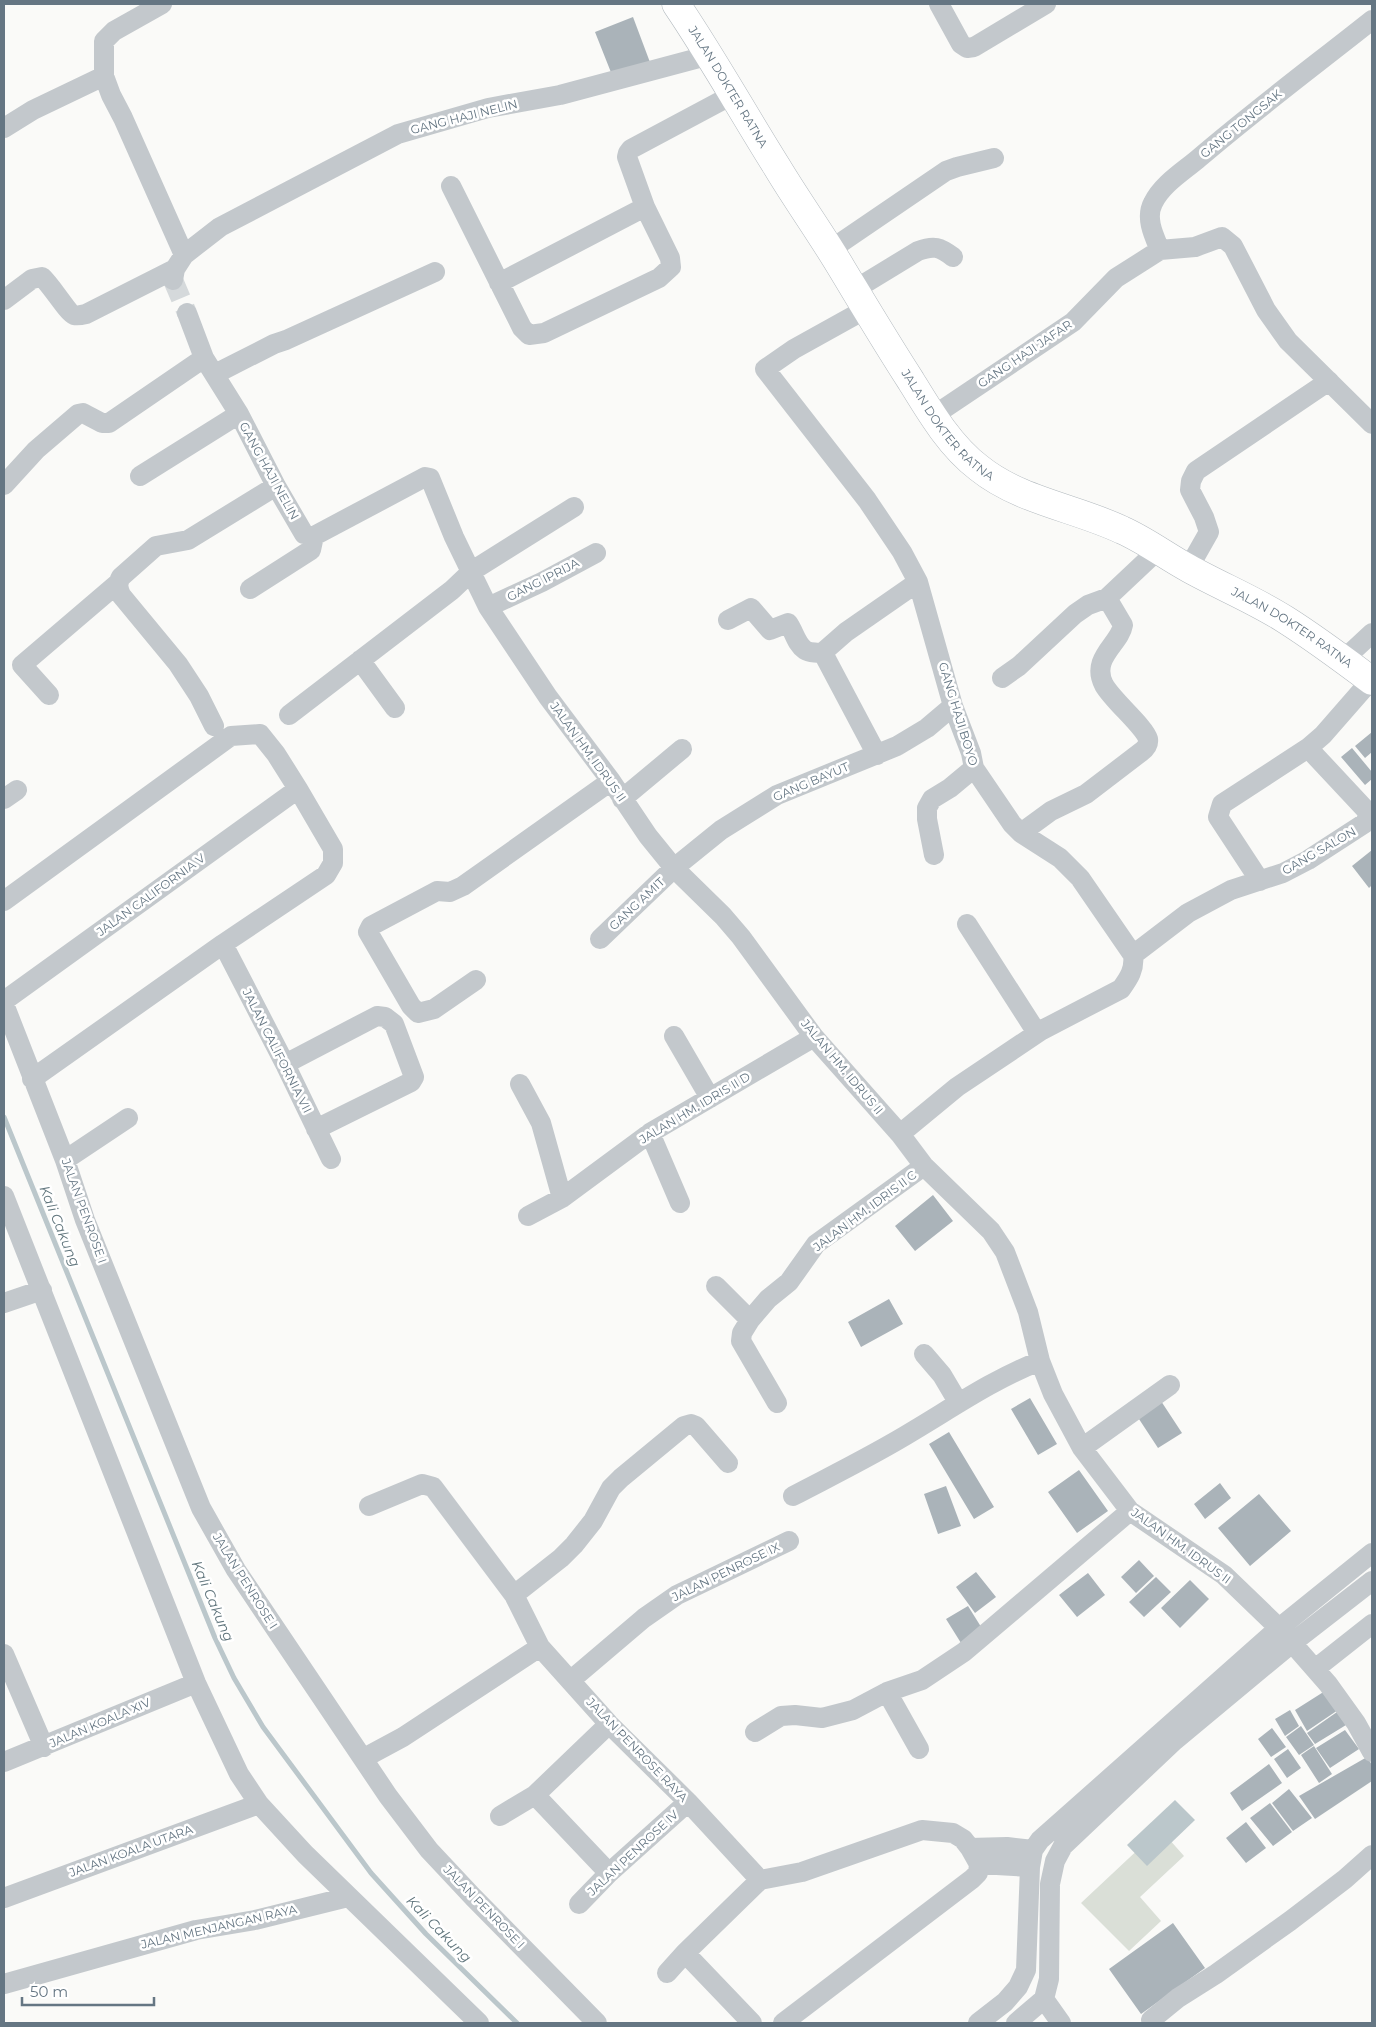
<svg xmlns="http://www.w3.org/2000/svg" width="1376" height="2027" viewBox="0 0 1376 2027" font-family="Montserrat,sans-serif">
	<style>
		.green { fill: #dadfd7 }
		.water { fill: #bbc7cb }
		.lines { fill: none; stroke-linecap: round; stroke-linejoin: round }
		.stream { stroke: #bbc7cb; stroke-width: 5 }
		.building { fill: #aab3b9 }
		.street-tunnel { stroke: #d5d9db; stroke-width: 20; stroke-dasharray: 20 10; stroke-linecap: butt }
		.secondary-casing { stroke: #b3babf; stroke-width: 29 }
		.street { stroke: #c3c8cc; stroke-width: 20 }
		.secondary { stroke: #fff; stroke-width: 28 }
		.labels { text-anchor: middle; stroke-width: 5; stroke-linejoin: round; paint-order: stroke }
		.street-label { font-size: 12px; fill: #657683; stroke: #fff }
		.water-label { font-size: 14px; font-style: italic; fill: #60757c; stroke: #fff }
	</style>
	<rect width="100%" height="100%" fill="#fafaf8"/>
	<!-- green -->
	<path class="green" d="M 1160,1829 L 1184,1856 L 1140,1897 L 1161,1921 L 1129,1951 L 1081,1903 Z"/>
	<!-- water -->
	<path class="water" d="M 1175,1800 L 1195,1820 L 1147,1866 L 1127,1845 Z"/>
	<g class="lines">
		<!-- stream -->
		<path class="stream" d="M 4,1117 L 215,1638 L 234,1678 L 263,1727 L 371,1873 L 426,1934 L 517,2023"/>
	</g>
	<!-- building -->
	<path class="building" d="M 633,17 L 651,65 L 614,80 L 595,32 Z
		M 1372,732 L 1372,752 L 1365,758 L 1355,746 Z
		M 1352,748 L 1372,772 L 1372,779 L 1365,785 L 1341,757 Z
		M 1372,850 L 1372,885 L 1369,888 L 1352,866 Z
		M 933,1195 L 953,1221 L 915,1251 L 895,1226 Z
		M 889,1299 L 903,1324 L 861,1347 L 848,1322 Z
		M 1030,1398 L 1057,1444 L 1038,1455 L 1011,1409 Z
		M 1161,1401 L 1182,1433 L 1158,1448 L 1137,1416 Z
		M 949,1432 L 994,1507 L 974,1519 L 929,1444 Z
		M 1079,1470 L 1108,1511 L 1077,1533 L 1048,1492 Z
		M 1220,1483 L 1231,1498 L 1205,1519 L 1194,1504 Z
		M 946,1486 L 961,1526 L 938,1534 L 924,1494 Z
		M 1259,1494 L 1291,1531 L 1250,1566 L 1218,1528 Z
		M 1139,1560 L 1154,1576 L 1136,1593 L 1121,1577 Z
		M 976,1572 L 996,1597 L 975,1613 L 956,1587 Z
		M 1088,1573 L 1105,1595 L 1077,1617 L 1059,1595 Z
		M 1156,1577 L 1171,1592 L 1144,1617 L 1129,1602 Z
		M 1190,1580 L 1209,1599 L 1180,1628 L 1161,1608 Z
		M 968,1606 L 983,1630 L 961,1643 L 946,1619 Z
		M 1325,1691 L 1338,1710 L 1307,1731 L 1295,1710 Z
		M 1290,1710 L 1299,1726 L 1285,1736 L 1275,1719 Z
		M 1337,1712 L 1346,1725 L 1315,1744 L 1307,1733 Z
		M 1301,1726 L 1314,1745 L 1299,1755 L 1286,1737 Z
		M 1272,1728 L 1286,1747 L 1271,1757 L 1258,1739 Z
		M 1345,1730 L 1359,1749 L 1330,1768 L 1316,1748 Z
		M 1314,1746 L 1332,1774 L 1319,1783 L 1301,1755 Z
		M 1288,1749 L 1301,1768 L 1287,1778 L 1274,1759 Z
		M 1367,1757 L 1372,1765 L 1372,1781 L 1315,1819 L 1299,1796 Z
		M 1269,1764 L 1282,1783 L 1242,1811 L 1230,1793 Z
		M 1289,1789 L 1312,1818 L 1293,1831 L 1272,1803 Z
		M 1270,1803 L 1292,1832 L 1273,1846 L 1250,1818 Z
		M 1246,1822 L 1266,1848 L 1246,1863 L 1226,1838 Z
		M 1173,1923 L 1205,1968 L 1141,2014 L 1109,1969 Z"/>
	<g class="lines">
		<!-- street-tunnel -->
		<path class="street-tunnel" d="M 173,280 L 187,313"/>
		<!-- secondary casing -->
		<g class="secondary-casing">
			<g id="secondary">
				<path id="s1" d="M 676,4 C 712,57 743,113 777,167 C 798,202 822,235 842,269 C 865,307 887,344 911,381 C 930,412 950,446 979,468 C 1020,501 1076,508 1122,530 C 1145,540 1166,556 1188,568 C 1220,586 1255,600 1286,620 C 1316,639 1344,660 1372,681"/>
			</g>
		</g>
		<!-- street -->
		<path class="street" d="M 162,4 L 114,31 L 104,41 L 104,76 L 111,95 L 123,118 L 184,255
			M 939,4 L 961,44 L 967,48 L 974,47 L 1046,4
			M 4,128 L 33,110 L 104,76
			M 451,186 L 522,328 L 529,335 L 544,333 L 659,278 L 671,267 L 670,258 L 645,207 L 627,157 L 628,153 L 631,149 L 734,94
			M 830,250 L 946,171 L 957,167 L 994,158
			M 1160,250 C 1154,236 1145,218 1153,203 C 1162,184 1184,171 1199,158 C 1255,110 1314,66 1372,20
			M 173,280 L 175,269 L 184,255 L 220,227 L 398,134 L 488,108 L 560,95 L 710,55
			M 499,283 L 645,207
			M 854,290 L 918,251 C 934,245 940,247 953,257
			M 4,300 L 32,279 L 42,277 C 51,285 68,313 74,315 C 78,316 82,315 86,314 L 175,269
			M 866,309 L 794,349 L 765,369 L 867,500 L 902,552 L 918,582 L 953,706 L 971,753 L 974,768 L 1012,824 L 1021,833 L 1060,858 L 1080,878 L 1133,955 C 1135,969 1129,978 1121,989 L 1042,1030 L 957,1087 L 900,1134
			M 187,313 L 204,358 L 239,414 L 276,486 L 304,534 L 314,536 L 425,477 L 430,478 L 454,537 L 488,607 L 548,697 L 611,781 L 648,836 L 674,868 L 723,916 L 741,937 L 814,1037 L 900,1134 L 924,1166 L 991,1231 L 1005,1252 L 1028,1312 L 1040,1361 L 1053,1394 L 1082,1448 L 1130,1511 L 1224,1575 L 1279,1628 L 1328,1684 L 1356,1723 L 1372,1752
			M 215,374 L 274,344 L 286,340 L 435,272
			M 933,416 L 1073,322 L 1116,278 L 1160,250 L 1195,247 L 1222,237 L 1233,246 L 1266,310 L 1288,341 L 1372,424
			M 140,476 L 239,414
			M 4,485 L 36,450 L 78,414 L 83,413 L 102,423 L 109,423 L 204,358
			M 1188,569 L 1209,532 L 1204,517 L 1190,490 L 1191,481 L 1196,471 L 1329,381
			M 250,589 L 311,550 L 314,536
			M 488,607 L 542,582 L 596,553
			M 728,620 L 751,608 L 770,630 L 788,623 C 794,631 796,644 805,650 C 811,654 818,651 824,655 L 877,755
			M 822,653 L 846,632 L 918,582
			M 1344,659 L 1372,633
			M 360,660 L 395,708
			M 1002,678 L 1019,666 L 1075,614 L 1088,605 L 1107,598
			M 49,695 L 22,665 L 118,583
			M 289,715 L 452,590 L 472,571 L 574,507
			M 214,726 L 199,696 L 178,664 L 121,595 C 118,588 117,584 121,577 L 156,546 L 188,540 L 276,486
			M 4,799 L 17,790
			M 622,799 L 682,749
			M 1021,833 L 1051,811 L 1086,794 L 1141,752 C 1145,749 1149,745 1148,739 C 1144,726 1113,701 1104,685 C 1090,658 1120,644 1123,625 L 1107,598 L 1158,550
			M 934,855 L 927,819 L 927,808 L 932,799 L 950,788 L 974,768
			M 1260,881 L 1218,817 L 1222,804 L 1308,748
			M 4,901 L 231,736 L 260,734 L 276,754 L 298,789 L 333,849 L 333,863 L 326,875 L 223,944 L 32,1079
			M 967,924 L 1037,1033
			M 600,939 L 674,868 L 721,830 L 777,795 L 897,746 L 927,728 L 953,706
			M 223,944 L 285,1064 L 331,1159
			M 1133,955 L 1188,913 L 1231,890 L 1283,873 L 1308,860 L 1365,823 L 1369,814 L 1365,809 L 1308,748 L 1323,735 L 1371,680
			M 476,980 L 434,1009 L 418,1013 L 411,1006 L 368,932 L 371,926 L 437,891 L 450,892 L 463,886 L 611,781
			M 4,1001 L 298,789
			M 4,1004 L 65,1160 L 85,1220 L 201,1508 L 236,1570 L 388,1796 L 429,1850 L 473,1897 L 597,2023
			M 674,1036 L 710,1098
			M 285,1064 L 377,1016 L 385,1017 L 394,1024 L 414,1077 L 411,1082 L 316,1129
			M 520,1084 L 541,1123 L 562,1198
			M 650,1133 L 680,1203
			M 65,1160 L 128,1118
			M 4,1196 L 196,1683 L 239,1774 L 259,1804 L 305,1854 L 479,2023
			M 528,1216 L 562,1198 L 650,1133 L 814,1037
			M 716,1286 L 750,1320
			M 4,1303 L 42,1290
			M 924,1354 L 942,1375 L 958,1402
			M 777,1403 L 741,1341 L 742,1333 L 750,1320 L 768,1299 L 789,1282 L 816,1244 L 924,1166
			M 1082,1448 L 1170,1385
			M 793,1496 C 833,1475 874,1455 913,1431 C 955,1406 994,1379 1040,1361
			M 369,1506 L 422,1484 L 433,1487 L 514,1595 L 540,1647 L 609,1724 L 688,1802 L 760,1880 L 802,1872 L 922,1830 L 953,1833 L 963,1839 L 970,1848 L 979,1864
			M 514,1595 L 561,1558 L 574,1545 L 593,1521 L 611,1488 L 621,1478 L 684,1426 L 691,1424 L 696,1426 L 728,1463
			M 4,1654 L 44,1747
			M 1315,1669 L 1372,1624
			M 571,1680 L 644,1618 L 677,1595 L 789,1541
			M 887,1692 L 919,1749
			M 755,1732 L 781,1716 L 795,1715 L 822,1718 L 853,1710 L 887,1692 L 922,1680 L 964,1652 L 1130,1511
			M 364,1758 L 403,1737 L 540,1647
			M 4,1762 L 196,1683
			M 535,1795 L 609,1873
			M 500,1816 L 535,1795 L 609,1724
			M 970,1848 L 1007,1847 L 1033,1850
			M 979,1864 L 1030,1867
			M 4,1898 L 259,1804
			M 579,1904 L 609,1873 L 688,1802
			M 685,1953 L 752,2023
			M 667,1973 L 685,1953 L 760,1880
			M 4,1984 L 196,1930 L 255,1920 L 348,1897
			M 1044,1999 L 1061,2023
			M 783,2023 L 972,1879 L 978,1873 L 979,1864
			M 978,2023 L 1005,2002 L 1018,1987 L 1026,1970 L 1030,1867 L 1033,1850 L 1040,1840 L 1279,1628 L 1372,1553
			M 1016,2023 L 1044,1999 L 1049,1979 L 1050,1884 L 1055,1861 L 1063,1846 L 1174,1741 L 1292,1643 L 1372,1581
			M 1153,2023 L 1151,2020 L 1178,1998 L 1216,1974 L 1290,1921 L 1345,1879 L 1372,1855"/>
		<!-- secondary -->
		<use href="#secondary" class="secondary"/>
	</g>
	<g class="labels">
		<!-- street labels -->
		<g class="street-label">
			<text dy="4" stroke="none"><textPath href="#s1" startOffset="98">JALAN DOKTER RATNA</textPath></text>
			<text transform="translate(464 117) rotate(-14)" y="4">GANG HAJI NELIN</text>
			<text transform="translate(1241 124) rotate(-39)" y="4">GANG TONGSAK</text>
			<text transform="translate(1025 354) rotate(-34)" y="4">GANG HAJI JAFAR</text>
			<text dy="4" stroke="none"><textPath href="#s1" startOffset="502">JALAN DOKTER RATNA</textPath></text>
			<text transform="translate(269 471) rotate(61)" y="4">GANG HAJI NELIN</text>
			<text transform="translate(543 580) rotate(-27)" y="4">GANG IPRIJA</text>
			<text dy="4" stroke="none"><textPath href="#s1" startOffset="908">JALAN DOKTER RATNA</textPath></text>
			<text transform="translate(958 714) rotate(73)" y="4">GANG HAJI BOYO</text>
			<text transform="translate(588 752) rotate(54)" y="4">JALAN HM. IDRUS II</text>
			<text transform="translate(811 782) rotate(-23)" y="4">GANG BAYUT</text>
			<text transform="translate(1319 851) rotate(-30)" y="4">GANG SALON</text>
			<text transform="translate(151 895) rotate(-36)" y="4">JALAN CALIFORNIA V</text>
			<text transform="translate(637 904) rotate(-43)" y="4">GANG AMIT</text>
			<text transform="translate(277 1051) rotate(63)" y="4">JALAN CALIFORNIA VII</text>
			<text transform="translate(842 1067) rotate(50)" y="4">JALAN HM. IDRUS II</text>
			<text transform="translate(695 1108) rotate(-31)" y="4">JALAN HM. IDRIS II D</text>
			<text transform="translate(84 1211) rotate(70)" y="4">JALAN PENROSE I</text>
			<text transform="translate(865 1211) rotate(-37)" y="4">JALAN HM. IDRIS II C</text>
			<text transform="translate(1181 1546) rotate(36)" y="4">JALAN HM. IDRUS II</text>
			<text transform="translate(726 1572) rotate(-26)" y="4">JALAN PENROSE IX</text>
			<text transform="translate(245 1581) rotate(58)" y="4">JALAN PENROSE I</text>
			<text transform="translate(100 1723) rotate(-23)" y="4">JALAN KOALA XIV</text>
			<text transform="translate(637 1750) rotate(46)" y="4">JALAN PENROSE RAYA</text>
			<text transform="translate(131 1851) rotate(-20)" y="4">JALAN KOALA UTARA</text>
			<text transform="translate(633 1853) rotate(-43)" y="4">JALAN PENROSE IV</text>
			<text transform="translate(484 1907) rotate(46)" y="4">JALAN PENROSE I</text>
			<text transform="translate(219 1927) rotate(-13)" y="4">JALAN MENJANGAN RAYA</text>
		</g>
		<!-- water labels -->
		<g class="water-label">
			<text transform="translate(60 1226) rotate(68)" y="5">Kali Cakung</text>
			<text transform="translate(213 1601) rotate(67)" y="5">Kali Cakung</text>
			<text transform="translate(439 1929) rotate(46)" y="5">Kali Cakung</text>
		</g>
	</g>
	<!-- border -->
	<rect width="1376" height="2027" fill="none" stroke="#657683" stroke-width="10"/>
	<!-- scale -->
	<path d="M22 1997v8h132v-8" fill="none" stroke="#657683" stroke-width="2.5"/>
	<text x="30" y="1997" font-size="15" fill="#657683" stroke="#ffffff" stroke-width="4" paint-order="stroke">50 m</text>
</svg>
